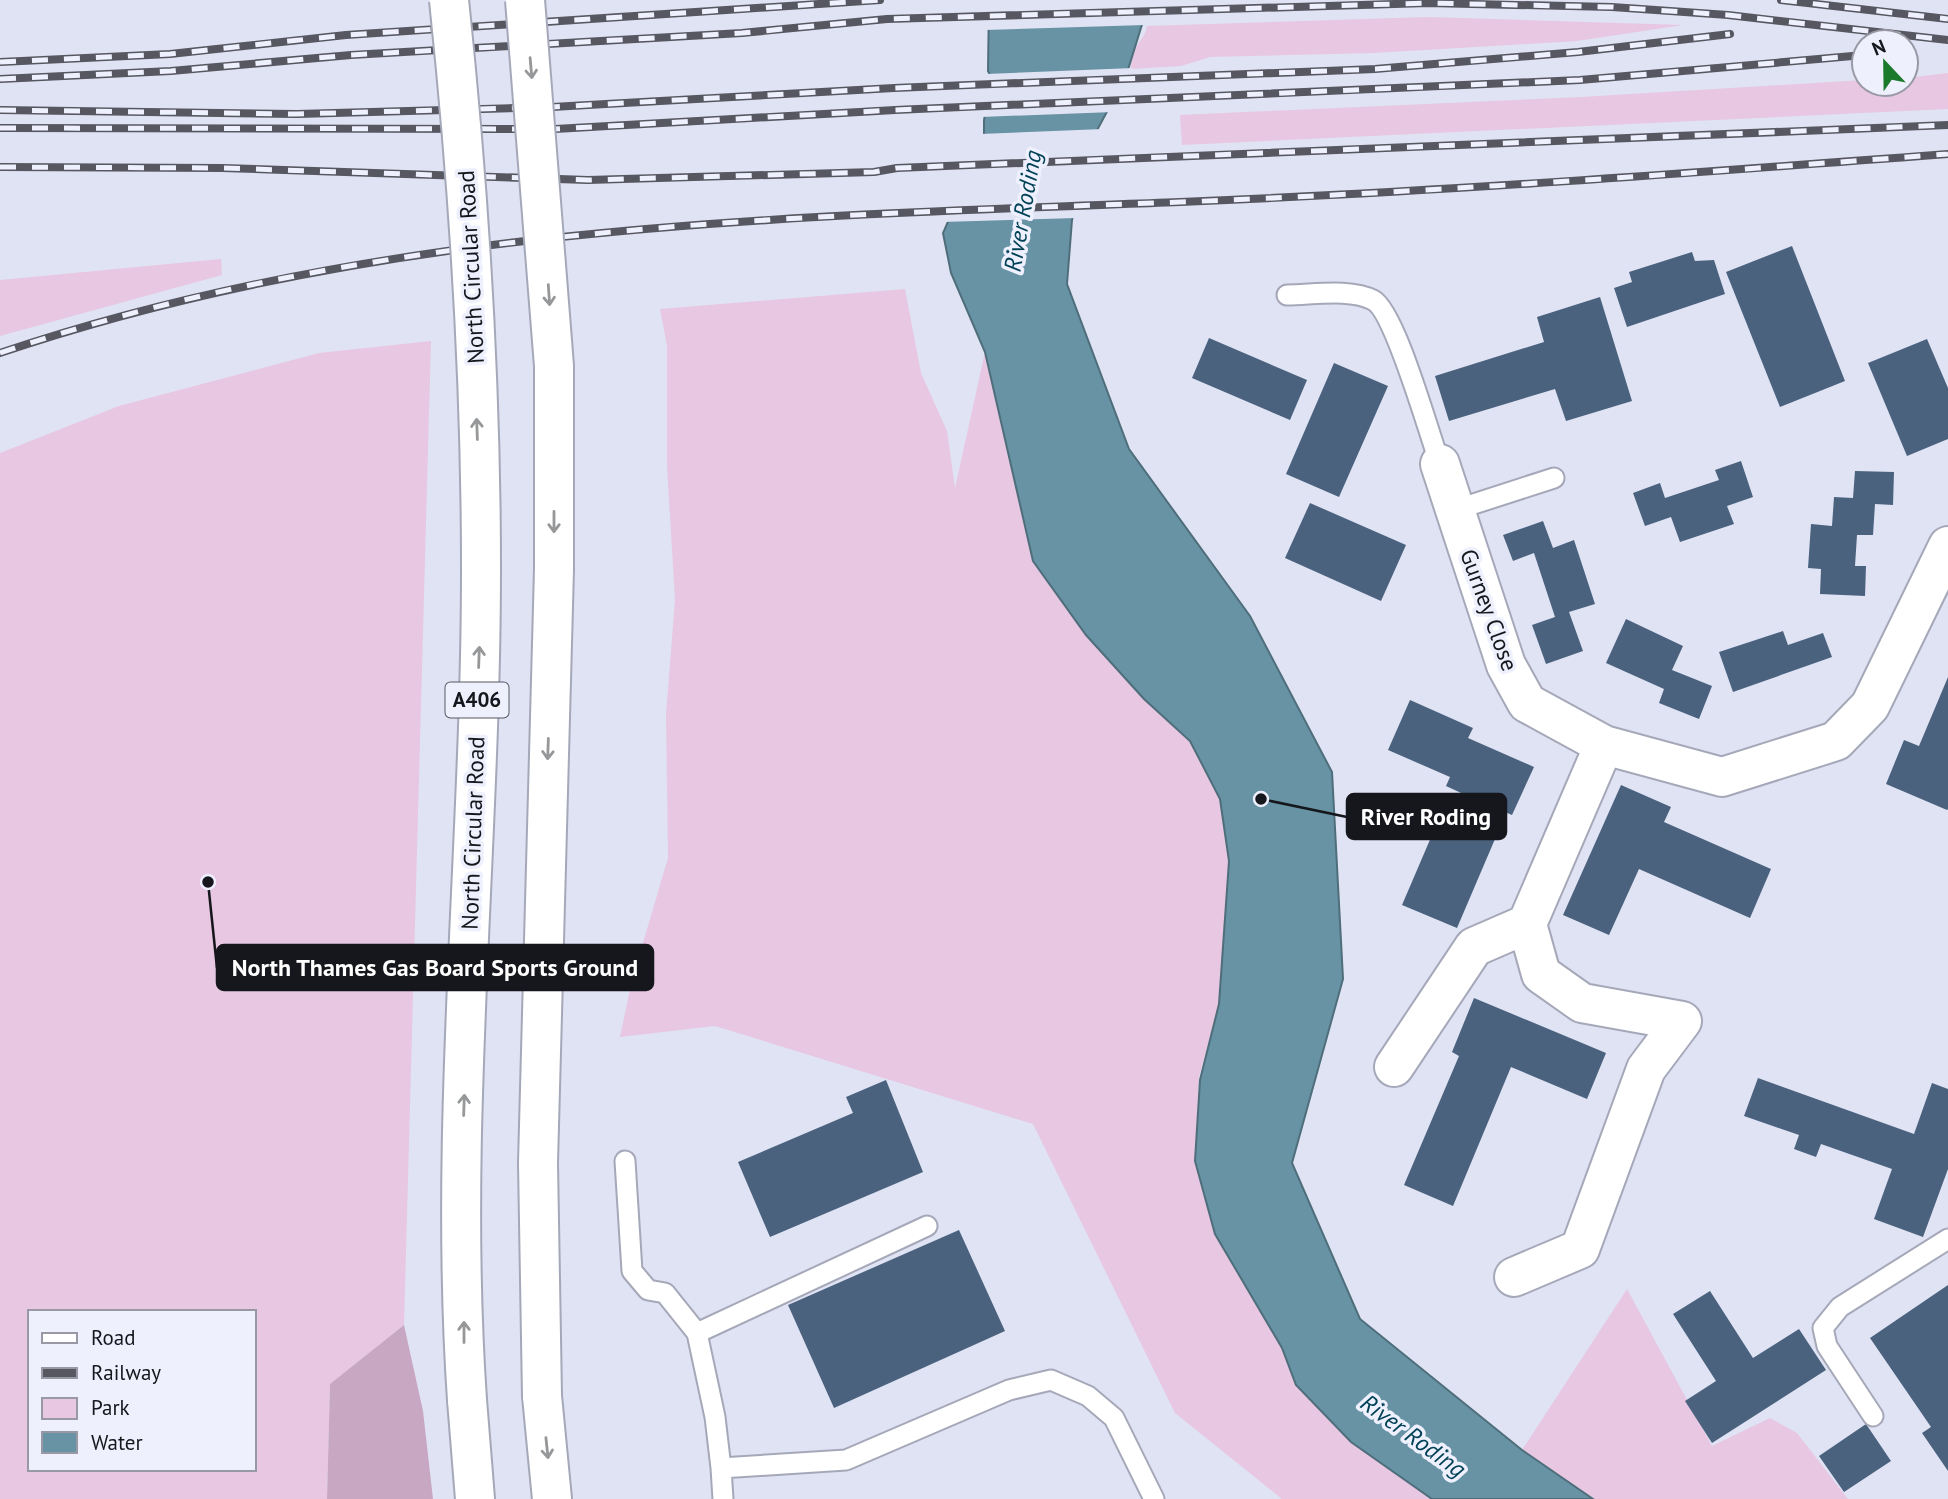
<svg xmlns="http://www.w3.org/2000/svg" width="1948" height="1499" viewBox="0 0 1948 1499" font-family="'PT Sans',sans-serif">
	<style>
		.green { fill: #e7c7e2; fill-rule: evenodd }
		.forest { fill: #c8a7c3 }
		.water { fill: #6893a4; stroke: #4f6e7b; stroke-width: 2 }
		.pier { fill: #e0e3f4 }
		.building { fill: #4a627e }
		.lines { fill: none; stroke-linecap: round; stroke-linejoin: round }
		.service-casing { stroke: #a5a8b8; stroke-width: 23 }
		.minor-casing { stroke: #a5a8b8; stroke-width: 42 }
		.trunk-casing { stroke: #a5a8b8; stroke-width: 42 }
		.service { stroke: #fff; stroke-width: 19 }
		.minor { stroke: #fff; stroke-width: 38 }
		.trunk { stroke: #fff; stroke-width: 38 }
		.rail-casing { stroke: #565760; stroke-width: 8 }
		.rail { stroke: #eef0fe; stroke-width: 5; stroke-dasharray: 16; stroke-linecap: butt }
		.trunk-bridge-casing { stroke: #a5a8b8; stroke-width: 42; stroke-linecap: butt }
		.trunk-bridge { stroke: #fff; stroke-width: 38 }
		.oneway { stroke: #969799 }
		.labels { text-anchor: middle; stroke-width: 7; stroke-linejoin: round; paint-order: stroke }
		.shield { fill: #eef0fe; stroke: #575860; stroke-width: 2 }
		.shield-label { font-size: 21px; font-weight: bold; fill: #16171c }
		.street-label { font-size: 23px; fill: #16171c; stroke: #eef0fe }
		.water-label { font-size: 24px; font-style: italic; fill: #004155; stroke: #eef0fe }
		.leader { fill: none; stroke: #16171c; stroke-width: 2.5 }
		.callout-dot { fill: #16171c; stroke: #eef0fe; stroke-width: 2.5 }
		.callout { fill: #16171c; stroke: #16171c; stroke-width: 2.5 }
		.callout-label { font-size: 24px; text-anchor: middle; font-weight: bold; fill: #fff }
	</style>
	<rect width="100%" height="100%" fill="#e0e3f4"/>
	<!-- green -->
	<path class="green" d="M 1428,17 L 1683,25 L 1577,41 L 1374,53 L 1210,57 L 1181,66 L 1131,69 C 1127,49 1145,42 1147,26 Z
		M 1948,73 L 1948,109 L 1182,145 L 1180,115 L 1581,97 L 1864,80 L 1864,84 L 1906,84 L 1906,78 Z
		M 221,259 L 222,275 L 0,336 L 0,280 Z
		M 905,289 L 921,373 L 947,431 L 955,488 L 985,352 L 1033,561 L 1086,635 L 1144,699 L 1190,741 L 1220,799 L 1229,861 L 1225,930 L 1219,1004 L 1199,1077 L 1195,1161 L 1215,1234 L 1282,1348 L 1297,1385 L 1351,1442 L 1432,1499 L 1282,1499 L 1175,1413 L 1033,1124 L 715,1026 L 620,1037 L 632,980 L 668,858 L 666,714 L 675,600 L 667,466 L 667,346 L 660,309 Z
		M 431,341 L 404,1325 L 330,1384 L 327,1499 L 0,1499 L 0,453 L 119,406 L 319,353 ZM 30,1312 L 254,1312 L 254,1469 L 30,1469 Z
		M 1627,1289 L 1712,1446 L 1770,1418 L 1797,1433 L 1848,1499 L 1593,1499 L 1522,1450 Z"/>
	<!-- forest -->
	<path class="forest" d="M 404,1325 L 423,1411 L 433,1499 L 327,1499 L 330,1384 Z"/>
	<!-- water -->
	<path class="water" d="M 989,0 L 1144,18 L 1126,76 L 1095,134 L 1072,220 L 1067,284 L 1129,449 L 1250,616 L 1332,772 L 1343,979 L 1292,1163 L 1360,1319 L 1522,1450 L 1593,1499 L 1432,1499 L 1351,1442 L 1296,1385 L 1282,1348 L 1215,1234 L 1195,1161 L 1200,1080 L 1219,1004 L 1229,861 L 1220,799 L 1190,741 L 1144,699 L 1086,635 L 1033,561 L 985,352 L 951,273 L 943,233 L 984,139 L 984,120 L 992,79 L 988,71 Z"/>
	<!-- pier -->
	<path class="pier" d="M 986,0 L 1148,0 L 1145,25 L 986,30 Z
		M 1133,68 L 1113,112 L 981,117 L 988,79 L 986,74 Z
		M 1103,129 L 1077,218 L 942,222 L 980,134 Z"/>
	<!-- building -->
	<path class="building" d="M 1792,246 L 1845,381 L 1780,407 L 1726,272 Z
		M 1692,252 L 1695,261 L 1714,260 L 1725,294 L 1627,327 L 1614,288 L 1632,282 L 1629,272 Z
		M 1600,297 L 1632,401 L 1566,421 L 1555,389 L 1449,421 L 1435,376 L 1544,342 L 1537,317 Z
		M 1209,338 L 1307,380 L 1290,420 L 1192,378 Z
		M 1927,339 L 1948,388 L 1948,439 L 1907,456 L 1868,363 Z
		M 1334,363 L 1388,386 L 1339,497 L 1286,474 Z
		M 1741,461 L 1753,497 L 1727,506 L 1734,524 L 1680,542 L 1671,517 L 1645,526 L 1633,493 L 1660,483 L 1665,498 L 1719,480 L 1715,470 Z
		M 1855,471 L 1894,472 L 1893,505 L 1875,504 L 1873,535 L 1857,535 L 1855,566 L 1866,566 L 1865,596 L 1820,594 L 1821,569 L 1808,568 L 1811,524 L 1832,526 L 1834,497 L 1853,498 Z
		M 1310,503 L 1406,545 L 1381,601 L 1285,558 Z
		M 1543,521 L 1553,548 L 1574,540 L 1595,604 L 1569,612 L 1583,651 L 1546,664 L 1532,625 L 1555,617 L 1534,553 L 1513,561 L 1503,535 Z
		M 1626,619 L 1683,646 L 1672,670 L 1712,686 L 1699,719 L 1659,703 L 1664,689 L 1606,663 Z
		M 1783,631 L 1788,645 L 1823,633 L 1832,657 L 1733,692 L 1719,652 Z
		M 1948,677 L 1948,809 L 1947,810 L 1886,784 L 1904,740 L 1919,746 Z
		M 1410,700 L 1473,728 L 1468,738 L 1534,767 L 1512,815 L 1488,805 L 1480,824 L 1498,832 L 1457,928 L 1402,905 L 1444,807 L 1465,815 L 1472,798 L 1446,786 L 1450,777 L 1388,750 Z
		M 1621,785 L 1671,807 L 1664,822 L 1771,869 L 1750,918 L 1639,869 L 1609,935 L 1563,915 Z
		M 1474,998 L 1606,1053 L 1587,1099 L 1511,1067 L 1453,1206 L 1404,1185 L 1459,1056 L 1452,1052 Z
		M 1758,1078 L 1914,1134 L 1932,1083 L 1948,1089 L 1948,1169 L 1923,1237 L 1874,1219 L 1892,1169 L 1821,1144 L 1816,1157 L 1794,1149 L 1799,1135 L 1744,1116 Z
		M 886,1080 L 923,1172 L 770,1237 L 738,1162 L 853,1113 L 846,1097 Z
		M 959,1230 L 1005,1331 L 834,1408 L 788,1305 Z
		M 1948,1285 L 1948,1471 L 1922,1433 L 1931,1427 L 1870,1338 Z
		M 1710,1291 L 1753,1358 L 1799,1329 L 1826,1370 L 1712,1443 L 1685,1401 L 1716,1381 L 1673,1314 Z
		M 1866,1424 L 1891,1461 L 1844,1492 L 1819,1456 Z"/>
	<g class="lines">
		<!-- service casing -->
		<g class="service-casing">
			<path id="service" d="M 1287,295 C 1312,295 1350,288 1373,300 C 1395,311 1429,434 1440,464
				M 1455,510 L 1554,478
				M 625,1161 L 632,1271 L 648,1290 L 665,1293 L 697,1333 L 715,1417 L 721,1468
				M 697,1333 L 927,1226
				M 1873,1416 L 1827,1346 L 1823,1328 L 1840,1307 L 1948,1239
				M 723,1499 L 721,1468 L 846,1460 L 1009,1390 L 1051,1380 L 1088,1396 L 1114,1418 L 1154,1499"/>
		</g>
		<!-- minor casing -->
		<g class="minor-casing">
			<path id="minor" d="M 1440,464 L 1506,665 L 1527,703 L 1604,745 L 1722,777 L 1836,741 L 1870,706 L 1948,546
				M 1394,1067 L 1474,947 L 1527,924
				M 1514,1277 L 1580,1249 L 1646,1069 L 1682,1021 L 1582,1003 L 1541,974 L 1527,924 L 1604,745"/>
		</g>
		<!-- trunk casing -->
		<g class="trunk-casing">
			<path id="trunk" d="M 542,1396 L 552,1499
				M 467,1400 L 475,1499"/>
		</g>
		<!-- service -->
		<use href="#service" class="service"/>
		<!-- minor -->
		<use href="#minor" class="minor"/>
		<!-- trunk -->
		<use href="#trunk" class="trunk"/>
		<!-- rail casing -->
		<g class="rail-casing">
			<path id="rail" d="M 1781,0 L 1948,19
				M 0,62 L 170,54 L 346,35 L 880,0
				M 0,79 L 171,71 L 351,55 L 742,33 L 887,19 L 1428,3 L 1612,7 L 1728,15 L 1948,40
				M 0,110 L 297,114 L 552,107 L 894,88 L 1375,69 L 1578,52 L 1730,34
				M 0,128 L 555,129 L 895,110 L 1580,80 L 1864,55
				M 0,167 L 222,168 L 588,180 L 874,172 L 897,168 L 1948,125
				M 0,353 C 382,224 781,217 1180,202 C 1436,192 1692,173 1948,154"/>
		</g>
		<!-- rail -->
		<use href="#rail" class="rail"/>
		<!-- trunk-bridge casing -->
		<g class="trunk-bridge-casing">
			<path id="trunk-bridge" d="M 449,0 C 469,189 481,379 481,569 C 481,846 448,1124 467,1400
				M 525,0 L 554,366 L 554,569 L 538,1163 L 542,1396"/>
		</g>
		<!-- trunk-bridge -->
		<use href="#trunk-bridge" class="trunk-bridge"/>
	</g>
	<!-- one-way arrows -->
	<defs><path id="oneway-shaft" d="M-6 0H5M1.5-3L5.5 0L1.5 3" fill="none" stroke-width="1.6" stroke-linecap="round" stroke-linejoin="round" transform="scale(1.75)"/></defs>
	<g class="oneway">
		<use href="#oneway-shaft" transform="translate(531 68) rotate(85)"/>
		<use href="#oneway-shaft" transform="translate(549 295) rotate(86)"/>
		<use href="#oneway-shaft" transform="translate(477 429) rotate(-92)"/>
		<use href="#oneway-shaft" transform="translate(554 522) rotate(90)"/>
		<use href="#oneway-shaft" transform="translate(479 657) rotate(-88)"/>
		<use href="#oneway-shaft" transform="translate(548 749) rotate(92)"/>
		<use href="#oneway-shaft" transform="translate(464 1105) rotate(-88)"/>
		<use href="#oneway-shaft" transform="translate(464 1332) rotate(-90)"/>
		<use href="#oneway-shaft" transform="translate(547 1448) rotate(84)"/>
	</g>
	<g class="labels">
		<!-- shield labels -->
		<rect class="shield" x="445.5" y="682.5" width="63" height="35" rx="5"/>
		<g class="shield-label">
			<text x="477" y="707">A406</text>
		</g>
		<!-- street labels -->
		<g class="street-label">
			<text transform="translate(471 267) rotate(-93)" y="8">North Circular Road</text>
			<text transform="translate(1489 610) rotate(70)" y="8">Gurney Close</text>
			<text transform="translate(473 833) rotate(-88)" y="8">North Circular Road</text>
		</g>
		<!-- water labels -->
		<g class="water-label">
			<text transform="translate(1023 211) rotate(-80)" y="8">River Roding</text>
			<text transform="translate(1413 1436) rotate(36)" y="8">River Roding</text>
		</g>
	</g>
	<!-- callouts -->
	<path class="leader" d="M1261 799L1347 817M208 882L217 968"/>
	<g class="callout-dot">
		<circle cx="1261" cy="799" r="7"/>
		<circle cx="208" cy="882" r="7"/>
	</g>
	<g class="callout">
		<rect x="1347" y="794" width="159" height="45" rx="7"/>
		<rect x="217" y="945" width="436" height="45" rx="7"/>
	</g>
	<g class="callout-label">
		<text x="1426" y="825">River Roding</text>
		<text x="435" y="976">North Thames Gas Board Sports Ground</text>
	</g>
	<!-- legend -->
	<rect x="28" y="1310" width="228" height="161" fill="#eef0fe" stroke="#9899a4" stroke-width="2"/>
	<rect x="42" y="1333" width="35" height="10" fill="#ffffff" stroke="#9899a4" stroke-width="2"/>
	<text x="91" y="1345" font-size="21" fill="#16171c">Road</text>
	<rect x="42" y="1368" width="35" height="10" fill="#565760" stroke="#9899a4" stroke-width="2"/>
	<text x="91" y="1380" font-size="21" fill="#16171c">Railway</text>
	<rect x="42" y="1398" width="35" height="21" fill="#e7c7e2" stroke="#9899a4" stroke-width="2"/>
	<text x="91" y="1415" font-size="21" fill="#16171c">Park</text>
	<rect x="42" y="1432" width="35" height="21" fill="#6893a4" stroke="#9899a4" stroke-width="2"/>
	<text x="91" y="1450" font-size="21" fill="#16171c">Water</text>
	<!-- north arrow -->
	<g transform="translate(1885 63) rotate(338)"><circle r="33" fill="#eef0fe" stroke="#9899a4" stroke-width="2"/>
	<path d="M0-5L12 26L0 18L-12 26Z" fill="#1a792a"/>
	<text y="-10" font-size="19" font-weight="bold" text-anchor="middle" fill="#16171c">N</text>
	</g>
</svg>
